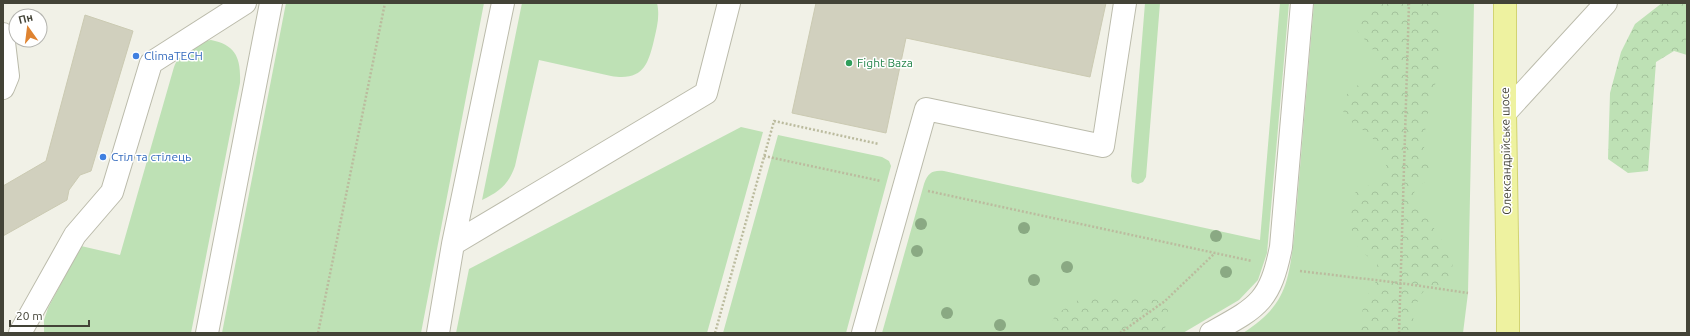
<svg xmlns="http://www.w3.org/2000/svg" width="1690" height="336" viewBox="0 0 1690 336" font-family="Ubuntu,sans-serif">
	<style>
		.green { fill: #bee1b5 }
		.forest { fill: url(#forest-crowns) }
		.building { fill: #d1d0be; stroke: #cbcab2 }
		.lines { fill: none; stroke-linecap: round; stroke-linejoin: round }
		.minor-casing { stroke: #bbbbab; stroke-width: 24 }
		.major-casing { stroke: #d2d472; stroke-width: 24 }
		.path { stroke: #bbbb9e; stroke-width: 2.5; stroke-dasharray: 2 2; stroke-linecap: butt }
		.minor { stroke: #fff; stroke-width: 22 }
		.major { stroke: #eef2a0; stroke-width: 22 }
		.tree { fill: #8aa983 }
		.shop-dot { fill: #3f7fe0; stroke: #fff; stroke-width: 1.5 }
		.leisure-dot { fill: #2e9e5b; stroke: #fff; stroke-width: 1.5 }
		.labels { text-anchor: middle; stroke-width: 3; stroke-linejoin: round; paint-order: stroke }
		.shop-label { font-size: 12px; fill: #366cbe; stroke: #fff; text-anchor: start }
		.leisure-label { font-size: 12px; fill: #27864d; stroke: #fff; text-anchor: start }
		.street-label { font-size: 12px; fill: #434337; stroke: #fff }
	</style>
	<defs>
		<pattern id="forest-crowns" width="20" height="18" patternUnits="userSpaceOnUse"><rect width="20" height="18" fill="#bee1b5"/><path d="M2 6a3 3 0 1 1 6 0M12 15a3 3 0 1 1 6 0" fill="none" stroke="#a4c29c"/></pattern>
	</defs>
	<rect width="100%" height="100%" fill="#f1f1e7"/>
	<!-- green -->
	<path class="green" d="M 286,3 L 484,3 L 421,333 L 222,333 Z
		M 522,3 L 657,3 C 660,16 657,27 654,40 C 648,66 642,81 611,76 L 539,60 L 515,166 C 509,184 499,192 482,200 Z
		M 1145,3 L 1160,3 L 1146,177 L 1143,182 L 1138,184 L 1132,182 L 1131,176 Z
		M 1280,3 L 1289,3 L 1267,253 L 1258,280 L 1239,300 L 1183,333 L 882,333 L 924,184 C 928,173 932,170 944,171 L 1260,240 Z
		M 1314,3 L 1474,3 L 1468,293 L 1463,333 L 1243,333 C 1285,306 1288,285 1294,238 Z
		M 211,40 C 236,45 241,58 240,83 L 191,333 L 44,333 L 44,320 L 48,308 L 81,246 L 120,255 L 174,67 C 180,52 195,42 211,40 Z
		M 741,127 L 763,132 L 707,333 L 456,333 L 469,269 Z
		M 778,135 L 882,157 L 889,161 L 891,166 L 846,333 L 723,333 Z"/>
	<!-- forest -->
	<path class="forest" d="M 1376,3 L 1440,3 L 1441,10 L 1440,65 L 1426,121 L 1424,149 L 1431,167 L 1430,175 L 1427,181 L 1417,186 L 1414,193 L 1415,199 L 1441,239 L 1453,261 L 1451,277 L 1440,285 L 1425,289 C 1414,306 1411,313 1415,333 L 1359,333 L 1364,301 L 1378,278 L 1377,264 C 1371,259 1364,254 1359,248 C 1351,238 1344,200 1356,192 C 1365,185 1378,184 1387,177 L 1387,169 L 1383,154 L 1371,136 L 1350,121 L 1341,108 L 1343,98 L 1356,86 L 1379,78 L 1383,70 L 1372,48 L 1358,32 L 1356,25 L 1376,7 Z
		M 1662,3 L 1687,3 L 1687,55 L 1674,51 L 1656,62 L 1648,171 L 1628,173 L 1608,159 L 1610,93 L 1621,52 L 1635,24 Z
		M 1113,295 C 1132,296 1150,295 1167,305 L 1169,318 L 1163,333 L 1048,333 L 1055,315 L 1078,300 Z"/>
	<!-- building -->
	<path class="building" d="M 816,3 L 1106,3 L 1090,77 L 906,38 L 886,133 L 792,113 Z
		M 85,15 L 133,31 L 91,171 L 80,175 L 69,190 L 67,200 L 3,236 L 3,186 L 46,161 Z"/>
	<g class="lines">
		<!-- minor casing -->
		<g class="minor-casing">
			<path id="minor" d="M 3,34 L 8,76 L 3,88
				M 1505,113 L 1606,3
				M 453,244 L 706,93 L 729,3
				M 20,333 L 75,235 L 112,192 L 151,63 L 245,3
				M 207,333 L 271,3
				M 438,333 L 453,244 L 503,3
				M 863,333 L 926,109 L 1103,146 L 1125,3
				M 1211,333 C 1258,307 1270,302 1281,247 L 1302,3"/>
		</g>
		<!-- major casing -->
		<g class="major-casing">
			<path id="major" d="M 1505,3 L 1505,113 L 1508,298 L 1508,333"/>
		</g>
		<!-- path -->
		<path class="path" d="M 764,156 L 881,181
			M 928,191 L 1252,261
			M 1300,271 L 1400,283 L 1468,293
			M 318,333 L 385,3
			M 715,333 L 774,121 L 879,144
			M 1120,333 L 1165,301 L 1215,253
			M 1399,333 L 1409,3"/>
		<!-- minor -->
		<use href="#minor" class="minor"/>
		<!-- major -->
		<use href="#major" class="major"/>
	</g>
	<!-- trees -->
	<g class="tree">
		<circle cx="921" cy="224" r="6"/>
		<circle cx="1024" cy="228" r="6"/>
		<circle cx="1216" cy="236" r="6"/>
		<circle cx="917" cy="251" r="6"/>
		<circle cx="1067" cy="267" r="6"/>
		<circle cx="1226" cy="272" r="6"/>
		<circle cx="1034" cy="280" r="6"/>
		<circle cx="947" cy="313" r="6"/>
		<circle cx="1000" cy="325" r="6"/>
	</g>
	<!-- markers -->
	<g class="shop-dot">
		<circle cx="136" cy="56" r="4"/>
		<circle cx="103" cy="157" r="4"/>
	</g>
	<circle class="leisure-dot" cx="849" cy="63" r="4"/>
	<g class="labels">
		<!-- shop labels -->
		<g class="shop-label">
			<text x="144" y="60">ClimaTECH</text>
			<text x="111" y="161">Стіл та стілець</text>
		</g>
		<!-- leisure labels -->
		<g class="leisure-label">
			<text x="857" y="67">Fight Baza</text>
		</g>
		<!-- street labels -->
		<g class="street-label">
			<text transform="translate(1506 151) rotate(-91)" y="4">Олександрійське шосе</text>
		</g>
	</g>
	<!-- border -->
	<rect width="1690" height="336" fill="none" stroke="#434337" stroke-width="8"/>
	<!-- north arrow -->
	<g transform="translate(28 28) rotate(346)"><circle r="19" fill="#ffffff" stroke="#b4b4af"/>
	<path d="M0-3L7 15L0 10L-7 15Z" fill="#df8330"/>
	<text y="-6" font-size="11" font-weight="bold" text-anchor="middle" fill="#434337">Пн</text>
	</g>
	<!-- scale -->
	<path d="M10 320v6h79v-6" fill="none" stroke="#434337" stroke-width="2"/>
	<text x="16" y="320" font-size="12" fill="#434337" stroke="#ffffff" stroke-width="3" paint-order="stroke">20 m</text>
</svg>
